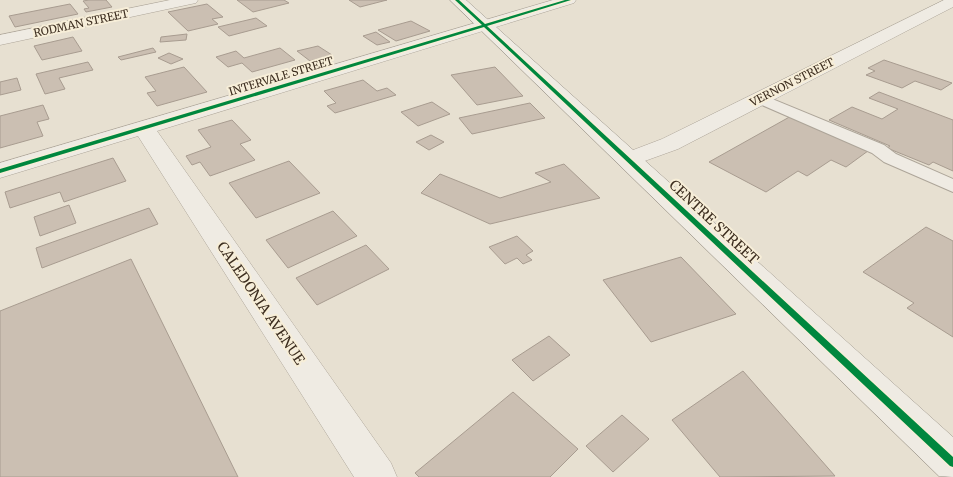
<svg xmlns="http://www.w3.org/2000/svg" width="953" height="477" viewBox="0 0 953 477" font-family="Merriweather,serif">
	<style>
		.building { fill: #cbbfb2; stroke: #a89c90 }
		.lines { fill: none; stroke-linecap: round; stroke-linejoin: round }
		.service-casing { stroke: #ada599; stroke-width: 2 }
		.minor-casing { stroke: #ada599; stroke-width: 1 }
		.secondary-casing { stroke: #9c958a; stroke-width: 1 }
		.service { fill: #efebe3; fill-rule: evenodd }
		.minor { fill: #efebe3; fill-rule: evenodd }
		.secondary { fill: #efebe3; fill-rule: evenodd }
		.cycleway-casing { stroke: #f7eed8; stroke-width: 3 }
		.cycleway { fill: #00873e; fill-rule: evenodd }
		.labels { text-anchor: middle; stroke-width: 4; stroke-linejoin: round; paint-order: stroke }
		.far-street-label { font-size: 11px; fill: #3d2e20; stroke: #f7eed8 }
		.street-label { font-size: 14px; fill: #3d2e20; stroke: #f7eed8 }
	</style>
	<rect width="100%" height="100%" fill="#e7e0d1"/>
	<!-- building -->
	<path class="building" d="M 89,0 L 106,0 L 112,7 L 86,12 L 84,9 L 89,8 L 83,1 Z
		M 237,0 L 284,0 L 289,3 L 253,12 Z
		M 349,0 L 387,0 L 360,7 Z
		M 70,4 L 78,14 L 15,27 L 9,16 Z
		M 207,4 L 223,17 L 212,19 L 218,24 L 188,31 L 168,12 Z
		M 256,18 L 267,26 L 229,36 L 218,27 Z
		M 411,21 L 430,31 L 396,41 L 378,30 Z
		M 376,32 L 390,42 L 377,45 L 363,36 Z
		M 187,34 L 186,40 L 160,42 L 161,37 Z
		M 73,37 L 82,51 L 42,60 L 34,46 Z
		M 318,46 L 332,55 L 310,61 L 297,51 Z
		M 153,48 L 156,52 L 121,60 L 118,57 Z
		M 280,48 L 295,60 L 252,72 L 242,63 L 228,67 L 216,57 L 236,51 L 244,58 Z
		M 169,53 L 183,59 L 171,64 L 158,58 Z
		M 884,60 L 952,83 L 941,90 L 915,81 L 902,88 L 866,75 L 875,71 L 868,68 Z
		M 88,62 L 93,70 L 59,78 L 65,89 L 45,94 L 36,74 Z
		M 184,67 L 207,92 L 157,106 L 147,93 L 156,91 L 145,77 Z
		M 495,67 L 523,96 L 477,105 L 451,75 Z
		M 17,78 L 21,90 L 0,95 L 0,82 Z
		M 363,80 L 377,91 L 387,88 L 396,95 L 335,113 L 327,106 L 336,103 L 324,91 Z
		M 879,92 L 953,120 L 953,171 L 933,162 L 929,165 L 887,148 L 890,146 L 829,120 L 852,107 L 882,119 L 898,109 L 869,98 Z
		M 432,102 L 450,114 L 418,126 L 401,112 Z
		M 530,103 L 545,118 L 472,134 L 459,118 Z
		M 43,105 L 49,119 L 37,122 L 43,136 L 0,148 L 0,116 Z
		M 793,115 L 872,148 L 846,167 L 831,160 L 807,176 L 798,171 L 766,192 L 709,162 Z
		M 232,120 L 251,140 L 240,144 L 255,160 L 210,176 L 200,162 L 192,165 L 186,156 L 211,147 L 198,130 Z
		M 431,135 L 444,142 L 429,150 L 416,142 Z
		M 113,158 L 126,181 L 64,202 L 60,192 L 10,208 L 5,192 Z
		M 289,161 L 320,193 L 256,218 L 229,183 Z
		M 564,164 L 600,198 L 490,224 L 421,193 L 440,174 L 500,198 L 551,182 L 535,173 Z
		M 69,205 L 76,223 L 40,236 L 34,217 Z
		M 149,208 L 158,224 L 42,268 L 36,248 Z
		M 333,211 L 357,236 L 288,268 L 266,240 Z
		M 926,227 L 953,241 L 953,337 L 907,308 L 914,303 L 863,272 Z
		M 517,236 L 533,251 L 526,255 L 532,260 L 523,264 L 517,258 L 505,264 L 489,247 Z
		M 366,245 L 389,269 L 317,305 L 296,278 Z
		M 681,257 L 736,314 L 651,342 L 603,280 Z
		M 131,259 L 238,477 L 0,477 L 0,311 Z
		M 549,336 L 570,355 L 533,381 L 512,360 Z
		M 743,371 L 835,476 L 720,477 L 672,420 Z
		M 513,392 L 578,449 L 550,477 L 419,477 L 415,473 Z
		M 622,415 L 649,439 L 613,472 L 586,446 Z"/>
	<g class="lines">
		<!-- service casing -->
		<g class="service-casing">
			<path id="service" d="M 760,94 L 884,145 L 896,154 L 953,179 L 953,192 L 884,162 L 872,153 L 755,102 L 752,99 L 755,96 Z"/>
		</g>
		<!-- minor casing -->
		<g class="minor-casing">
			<path id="minor" d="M 170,0 L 198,0 L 196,3 L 191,4 L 0,45 L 0,35 Z
				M 553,0 L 576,0 L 574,3 L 157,131 L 391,463 L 397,477 L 354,477 L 138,136 L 0,178 L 0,163 Z
				M 944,0 L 953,0 L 953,7 L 678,149 L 628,167 L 620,165 L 616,160 L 620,155 L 662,139 Z"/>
		</g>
		<!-- secondary casing -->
		<g class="secondary-casing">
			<path id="secondary" d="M 450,0 L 466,0 L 953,437 L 953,477 L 939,476 Z"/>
		</g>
		<!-- service -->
		<use href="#service" class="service"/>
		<!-- minor -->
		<use href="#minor" class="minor"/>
		<!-- secondary -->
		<use href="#secondary" class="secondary"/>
		<!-- cycleway casing -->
		<g class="cycleway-casing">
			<path id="cycleway" d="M 455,0 L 459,0 L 485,24 L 565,0 L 571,0 L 487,26 L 953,457 L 953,467 L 950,466 L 484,27 L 0,173 L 0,169 L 482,25 Z"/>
		</g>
		<!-- cycleway -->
		<use href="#cycleway" class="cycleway"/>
	</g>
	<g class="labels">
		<!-- far-street labels -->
		<g class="far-street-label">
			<text transform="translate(81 23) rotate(-12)" y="4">RODMAN STREET</text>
			<text transform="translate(281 76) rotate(-17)" y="4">INTERVALE STREET</text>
			<text transform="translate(792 82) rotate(-27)" y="4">VERNON STREET</text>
		</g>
		<!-- street labels -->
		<g class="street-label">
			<text transform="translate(714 222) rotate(43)" y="5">CENTRE STREET</text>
			<text transform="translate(261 303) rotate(56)" y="5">CALEDONIA AVENUE</text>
		</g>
	</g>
</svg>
